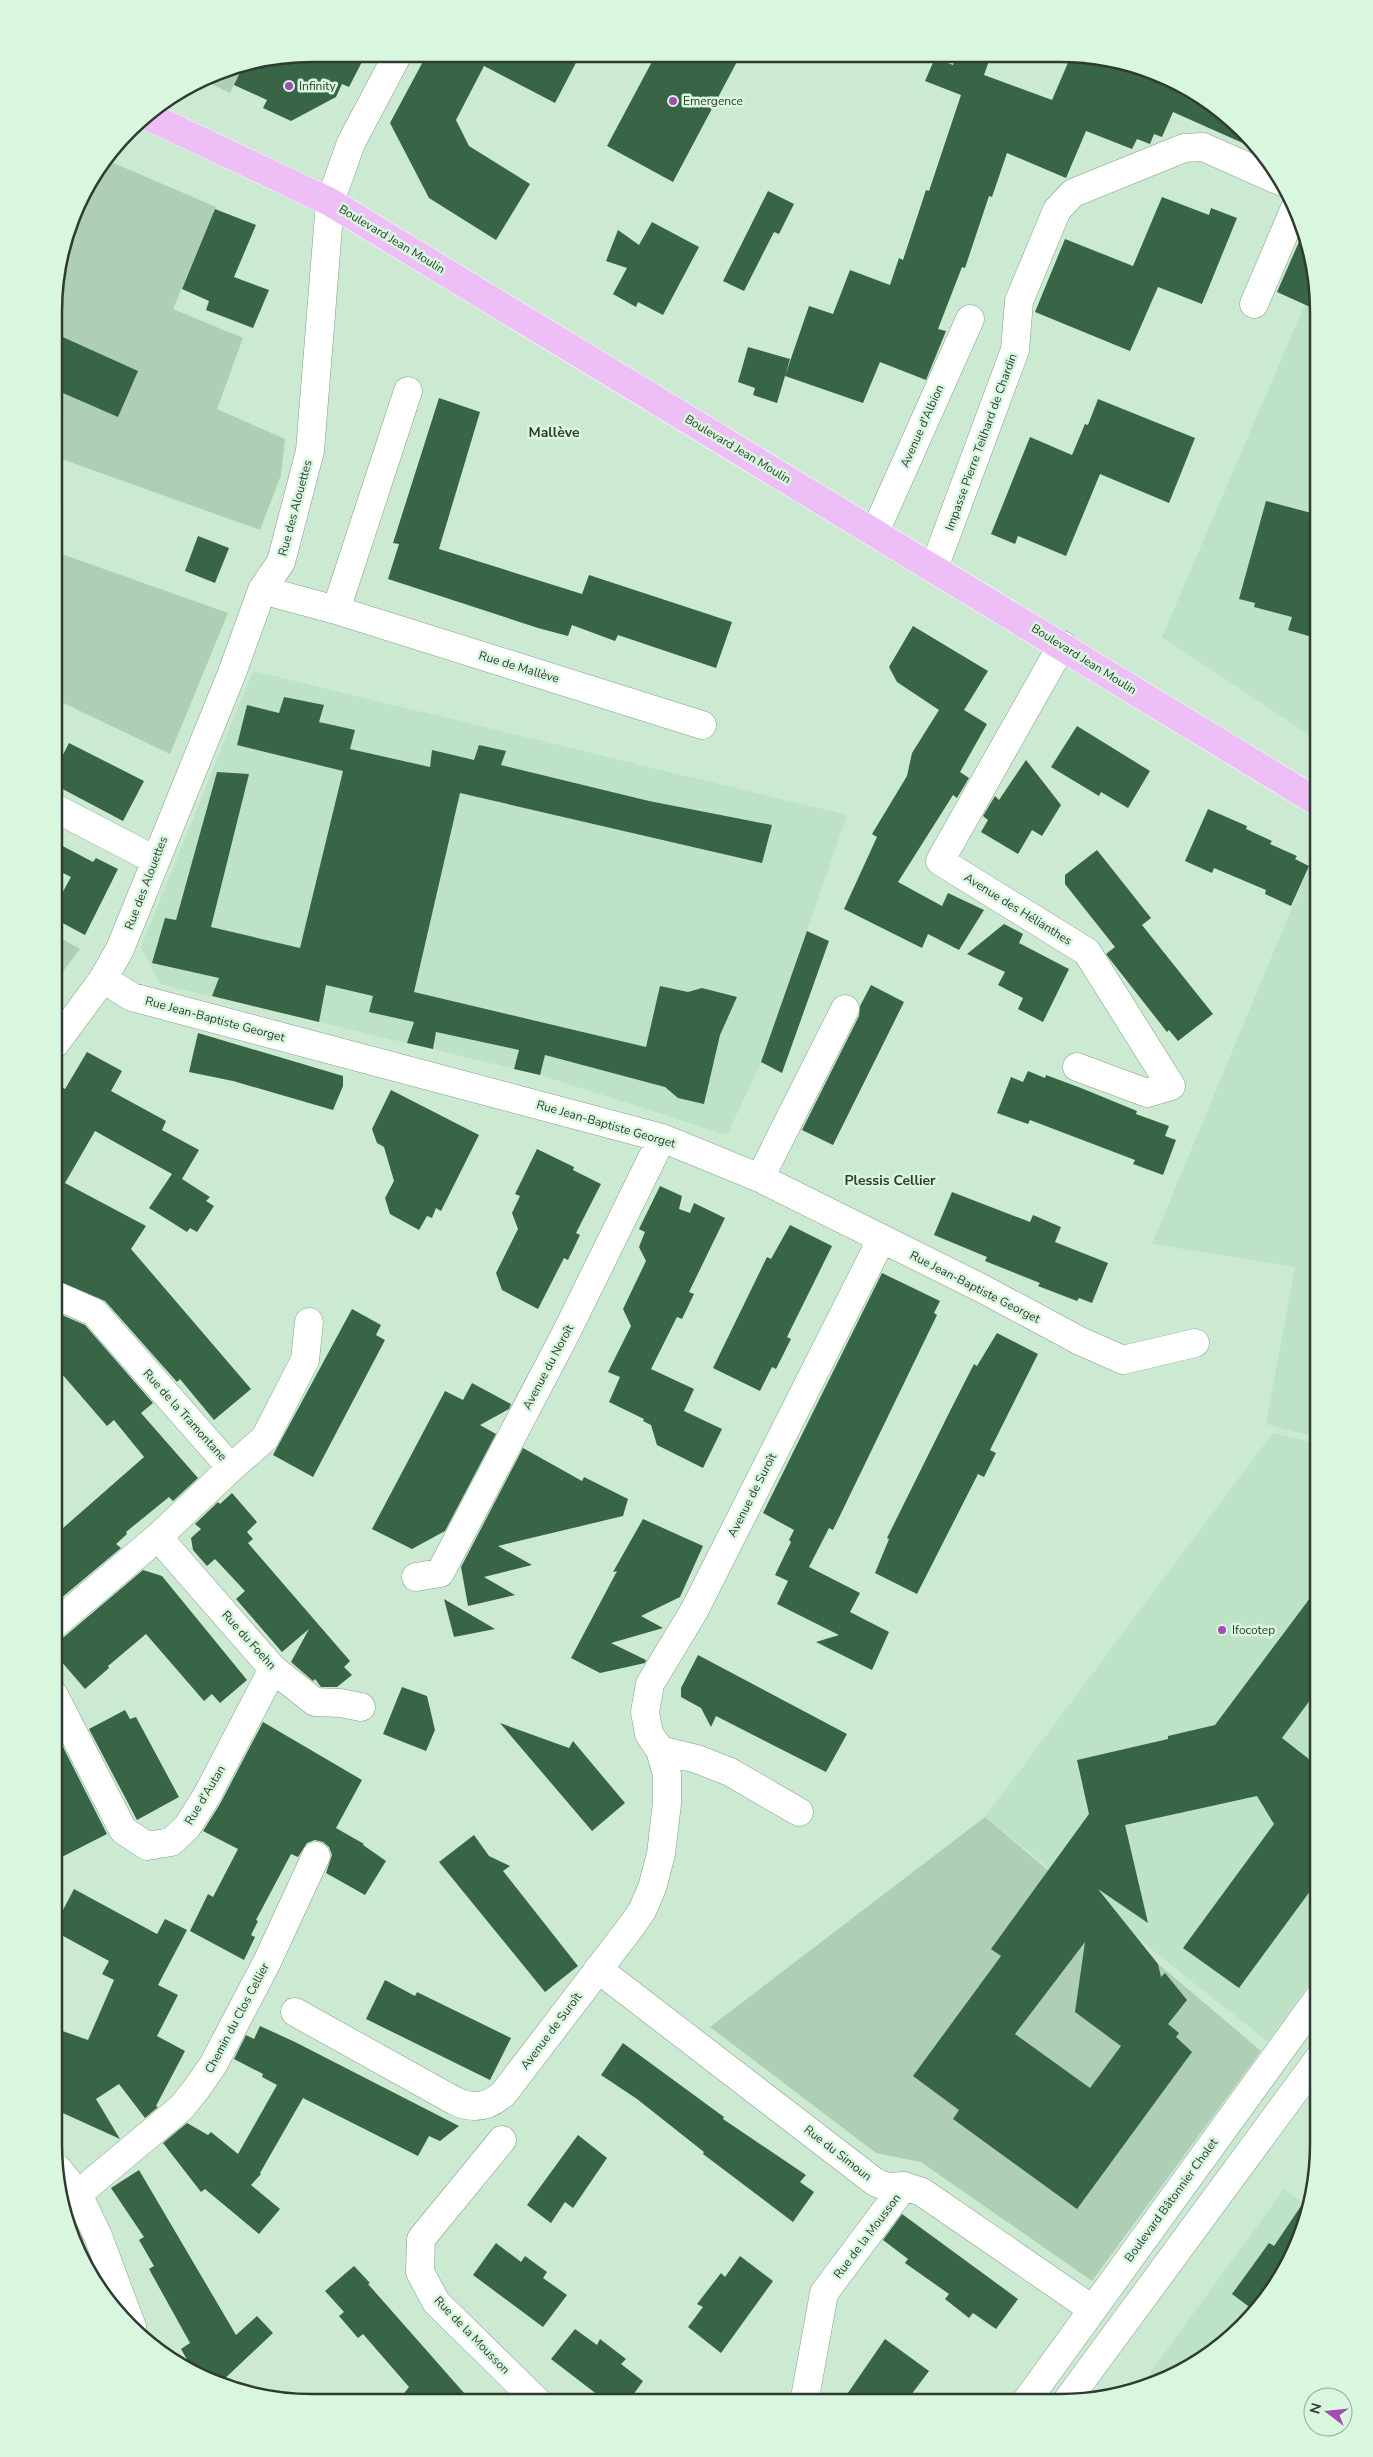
<svg xmlns="http://www.w3.org/2000/svg" width="1373" height="2457" viewBox="0 0 1373 2457" font-family="'Nunito Sans',sans-serif">
	<style>
		.built { fill: #bde2c5 }
		.green { fill: #aeceb5 }
		.building { fill: #386545; fill-rule: evenodd }
		.lines { fill: none; stroke-linecap: round; stroke-linejoin: round }
		.minor-casing { stroke: #819e88; stroke-width: 29 }
		.major-casing { stroke: #fff; stroke-width: 29 }
		.minor { stroke: #fff; stroke-width: 28 }
		.major { stroke: #eebef7; stroke-width: 28 }
		.poi-dot { fill: #a44ab5; stroke: #d9f7df; stroke-width: 2 }
		.labels { text-anchor: middle; stroke-width: 5; stroke-linejoin: round; paint-order: stroke }
		.poi-label { font-size: 12px; fill: #2f3b32; stroke: #d9f7df; text-anchor: start }
		.street-label { font-size: 12px; fill: #2f3b32; stroke: #d9f7df }
		.neighbourhood-label { font-size: 14px; font-weight: bold; fill: #2f3b32; stroke: #d9f7df }
		.rim { fill: none; stroke: #2f3b32; stroke-width: 2.5 }
	</style>
	<rect width="100%" height="100%" fill="#ccead2"/>
	<!-- built -->
	<path class="built" d="M 1314,283 L 1319,312 L 1319,741 L 1162,637 Z
		M 253,671 L 847,815 L 761,1063 L 727,1135 L 540,1075 L 160,984 L 141,947 Z
		M 1319,843 L 1319,1438 L 1266,1424 L 1295,1267 L 1152,1244 Z
		M 1273,1433 L 1319,1444 L 1319,1970 L 1268,2042 L 985,1817 Z
		M 1284,2189 L 1308,2207 L 1300,2243 L 1266,2302 L 1205,2360 L 1144,2389 L 1137,2391 Z"/>
	<!-- green -->
	<path class="green" d="M 242,68 L 230,93 L 203,80 L 214,73 Z
		M 109,161 L 216,207 L 173,309 L 243,338 L 217,409 L 285,439 L 281,475 L 260,530 L 56,457 L 56,279 L 81,198 Z
		M 56,552 L 228,613 L 170,754 L 55,699 Z
		M 55,935 L 80,949 L 55,982 Z
		M 985,1817 L 1261,2051 L 1092,2281 L 921,2162 L 876,2153 L 710,2027 Z"/>
	<!-- building -->
	<path class="building" d="M 312,54 L 366,54 L 349,87 L 342,84 L 336,97 L 291,121 L 263,108 L 267,100 L 234,85 L 242,68 Z
		M 427,54 L 580,55 L 555,103 L 484,66 L 456,120 L 469,146 L 530,184 L 496,240 L 429,198 L 390,123 Z
		M 655,56 L 740,56 L 673,182 L 607,146 Z
		M 935,58 L 953,65 L 956,58 L 990,58 L 984,75 L 1052,100 L 1070,58 L 1111,59 L 1183,86 L 1231,118 L 1256,146 L 1254,148 L 1173,112 L 1162,137 L 1154,134 L 1150,144 L 1137,139 L 1132,149 L 1086,131 L 1066,178 L 1007,153 L 992,197 L 989,196 L 965,268 L 962,267 L 938,329 L 946,331 L 926,380 L 880,362 L 863,403 L 785,376 L 809,306 L 833,314 L 850,270 L 890,285 L 899,258 L 903,260 L 926,190 L 929,191 L 961,95 L 925,81 Z
		M 768,191 L 794,204 L 779,234 L 774,232 L 744,291 L 723,281 Z
		M 1162,197 L 1209,215 L 1211,208 L 1237,218 L 1202,304 L 1158,287 L 1130,351 L 1035,312 L 1065,239 L 1133,266 Z
		M 215,209 L 256,225 L 234,277 L 269,290 L 253,328 L 206,310 L 209,301 L 182,289 Z
		M 652,222 L 699,247 L 663,315 L 638,302 L 636,307 L 613,294 L 627,268 L 606,261 L 618,230 L 639,245 Z
		M 1305,228 L 1305,229 L 1319,311 L 1277,292 Z
		M 56,334 L 138,371 L 118,417 L 56,390 Z
		M 748,347 L 790,359 L 777,403 L 753,395 L 755,388 L 738,382 Z
		M 439,398 L 480,412 L 439,549 L 582,594 L 589,575 L 732,622 L 716,668 L 618,635 L 615,641 L 572,625 L 568,636 L 538,628 L 388,579 L 399,544 L 393,543 Z
		M 1098,399 L 1195,438 L 1169,503 L 1100,474 L 1066,556 L 1018,536 L 1015,544 L 991,534 L 1030,437 L 1072,455 L 1085,424 L 1088,425 Z
		M 1266,501 L 1319,515 L 1319,639 L 1288,630 L 1292,617 L 1254,607 L 1255,603 L 1239,599 Z
		M 198,536 L 229,548 L 215,583 L 185,571 Z
		M 913,626 L 988,671 L 964,710 L 987,724 L 960,772 L 969,778 L 957,798 L 953,795 L 898,882 L 942,906 L 948,893 L 984,910 L 959,950 L 928,934 L 922,948 L 844,909 L 877,837 L 872,834 L 907,776 L 912,753 L 939,710 L 897,682 L 889,667 Z
		M 284,697 L 324,705 L 319,722 L 355,730 L 350,749 L 430,767 L 432,750 L 474,760 L 479,745 L 506,751 L 501,765 L 649,801 L 772,825 L 762,863 L 460,793 L 414,992 L 646,1047 L 660,986 L 688,992 L 702,988 L 737,997 L 720,1035 L 704,1104 L 678,1098 L 665,1087 L 545,1055 L 540,1075 L 514,1069 L 519,1050 L 436,1032 L 433,1049 L 407,1043 L 414,1022 L 369,1012 L 373,996 L 326,985 L 319,1022 L 212,996 L 219,978 L 152,963 L 165,918 L 176,920 L 217,772 L 249,774 L 211,927 L 300,948 L 343,771 L 237,745 L 247,705 L 279,713 Z
		M 1077,726 L 1150,771 L 1128,808 L 1101,792 L 1099,796 L 1051,767 Z
		M 69,743 L 144,781 L 123,821 L 55,785 L 55,770 Z
		M 1026,760 L 1061,805 L 1042,836 L 1032,830 L 1018,854 L 981,832 L 988,820 L 983,816 L 995,796 L 999,800 Z
		M 1208,809 L 1247,826 L 1246,829 L 1272,841 L 1270,844 L 1297,856 L 1295,859 L 1309,866 L 1291,906 L 1265,894 L 1266,890 L 1214,868 L 1212,873 L 1185,861 Z
		M 55,842 L 93,862 L 96,858 L 118,869 L 85,935 L 55,919 L 55,906 L 71,877 L 55,869 Z
		M 1097,850 L 1151,918 L 1142,925 L 1213,1014 L 1178,1041 L 1169,1030 L 1167,1032 L 1109,958 L 1106,954 L 1115,947 L 1065,884 L 1065,875 Z
		M 1004,924 L 1023,934 L 1019,943 L 1069,969 L 1043,1022 L 1018,1009 L 1023,998 L 998,985 L 1005,972 L 967,954 Z
		M 807,931 L 829,941 L 782,1073 L 761,1062 Z
		M 871,985 L 904,1002 L 833,1145 L 802,1130 L 859,1016 L 860,1006 Z
		M 198,1033 L 343,1076 L 343,1086 L 333,1110 L 233,1081 L 189,1072 Z
		M 87,1052 L 122,1071 L 111,1091 L 166,1121 L 162,1130 L 199,1150 L 182,1179 L 210,1197 L 206,1201 L 214,1206 L 197,1232 L 190,1228 L 187,1232 L 149,1208 L 172,1174 L 95,1131 L 65,1183 L 146,1226 L 131,1249 L 251,1389 L 214,1420 L 180,1379 L 177,1382 L 105,1301 L 55,1280 L 55,1084 L 65,1089 Z
		M 1028,1071 L 1045,1078 L 1046,1075 L 1081,1088 L 1137,1111 L 1136,1114 L 1169,1126 L 1165,1136 L 1176,1140 L 1163,1175 L 1133,1164 L 1135,1160 L 1030,1120 L 1028,1124 L 997,1113 L 1011,1077 L 1023,1082 Z
		M 391,1090 L 479,1135 L 441,1211 L 436,1208 L 432,1218 L 427,1216 L 419,1230 L 390,1214 L 385,1198 L 394,1181 L 384,1147 L 377,1143 L 372,1129 Z
		M 537,1149 L 574,1167 L 573,1170 L 601,1184 L 576,1233 L 580,1235 L 568,1260 L 564,1258 L 538,1309 L 502,1290 L 496,1273 L 518,1229 L 512,1213 L 520,1196 L 515,1194 Z
		M 660,1186 L 682,1196 L 679,1209 L 690,1213 L 694,1203 L 725,1218 L 689,1292 L 694,1294 L 682,1319 L 677,1317 L 651,1369 L 694,1389 L 684,1411 L 722,1429 L 703,1468 L 657,1445 L 651,1425 L 643,1421 L 644,1419 L 609,1402 L 620,1377 L 608,1372 L 631,1326 L 623,1309 L 646,1261 L 639,1247 L 645,1232 L 639,1229 Z
		M 952,1192 L 1030,1222 L 1033,1215 L 1061,1227 L 1055,1242 L 1108,1263 L 1092,1303 L 1079,1298 L 1077,1301 L 1038,1286 L 1040,1283 L 985,1261 L 987,1257 L 934,1235 Z
		M 790,1225 L 832,1246 L 787,1337 L 791,1339 L 776,1369 L 772,1367 L 760,1391 L 713,1368 L 767,1257 L 771,1259 Z
		M 882,1273 L 940,1301 L 934,1313 L 937,1315 L 833,1530 L 829,1528 L 809,1567 L 860,1593 L 850,1612 L 889,1632 L 872,1670 L 816,1642 L 839,1635 L 777,1604 L 788,1581 L 775,1575 L 791,1542 L 789,1540 L 794,1530 L 763,1513 Z
		M 352,1309 L 381,1325 L 376,1335 L 385,1340 L 313,1477 L 273,1455 Z
		M 55,1312 L 85,1325 L 153,1403 L 141,1413 L 198,1478 L 173,1501 L 169,1497 L 126,1532 L 127,1534 L 116,1544 L 121,1548 L 54,1604 L 54,1536 L 144,1457 L 114,1420 L 107,1426 L 55,1366 Z
		M 997,1333 L 1038,1354 L 990,1450 L 996,1453 L 984,1477 L 978,1474 L 917,1594 L 875,1573 L 889,1539 L 887,1538 L 950,1411 L 974,1364 L 977,1366 Z
		M 472,1383 L 511,1404 L 509,1409 L 480,1425 L 496,1434 L 445,1531 L 412,1549 L 372,1529 L 445,1391 L 463,1400 Z
		M 523,1448 L 582,1481 L 584,1477 L 628,1499 L 623,1516 L 498,1546 L 532,1565 L 484,1577 L 515,1595 L 468,1606 L 461,1567 Z
		M 232,1493 L 257,1522 L 247,1532 L 253,1539 L 248,1543 L 350,1661 L 344,1667 L 352,1675 L 337,1687 L 321,1687 L 315,1679 L 313,1681 L 291,1662 L 309,1629 L 282,1652 L 236,1599 L 245,1591 L 215,1559 L 207,1566 L 193,1550 L 191,1538 L 201,1529 L 195,1524 L 218,1502 L 220,1504 Z
		M 643,1519 L 703,1546 L 680,1597 L 641,1616 L 663,1628 L 611,1643 L 646,1660 L 645,1663 L 600,1673 L 571,1658 L 617,1571 L 613,1572 Z
		M 143,1570 L 162,1576 L 247,1680 L 220,1703 L 212,1694 L 204,1701 L 146,1634 L 108,1666 L 109,1668 L 85,1689 L 54,1653 L 54,1640 L 64,1637 Z
		M 1319,1586 L 1319,1688 L 1282,1738 L 1319,1767 L 1319,1879 L 1239,1988 L 1183,1948 L 1274,1824 L 1257,1796 L 1125,1825 L 1148,1923 L 1098,1889 L 1158,1964 L 1161,1977 L 1165,1973 L 1187,2000 L 1168,2024 L 1179,2033 L 1176,2037 L 1192,2052 L 1077,2209 L 953,2119 L 959,2110 L 913,2076 L 1001,1956 L 991,1949 L 1089,1814 L 1077,1760 L 1168,1739 L 1168,1736 L 1215,1725 ZM 1085,1942 L 1075,2012 L 1121,2046 L 1090,2088 L 1015,2034 Z
		M 444,1599 L 495,1629 L 454,1637 Z
		M 698,1655 L 847,1734 L 826,1772 L 716,1716 L 711,1727 L 701,1708 L 681,1697 L 681,1688 Z
		M 402,1687 L 427,1696 L 435,1730 L 426,1751 L 383,1734 Z
		M 125,1710 L 130,1719 L 136,1717 L 179,1797 L 137,1820 L 89,1729 Z
		M 263,1722 L 362,1780 L 336,1828 L 364,1844 L 363,1845 L 386,1861 L 365,1895 L 326,1873 L 332,1855 L 329,1847 L 323,1842 L 315,1840 L 307,1843 L 298,1857 L 291,1854 L 256,1920 L 258,1921 L 251,1935 L 255,1937 L 244,1960 L 190,1931 L 208,1894 L 213,1897 L 238,1849 L 203,1831 L 220,1804 Z
		M 500,1723 L 569,1748 L 573,1741 L 625,1803 L 592,1831 Z
		M 61,1743 L 107,1834 L 54,1861 L 54,1747 Z
		M 474,1835 L 489,1856 L 510,1866 L 503,1871 L 578,1966 L 545,1992 L 439,1862 Z
		M 74,1889 L 157,1934 L 165,1919 L 187,1930 L 158,1985 L 178,1995 L 157,2036 L 185,2051 L 156,2106 L 158,2107 L 145,2118 L 119,2084 L 96,2099 L 120,2139 L 54,2109 L 54,2028 L 88,2040 L 114,1980 L 102,1974 L 109,1961 L 54,1931 L 54,1927 Z
		M 385,1980 L 415,1996 L 417,1992 L 511,2038 L 490,2080 L 366,2019 Z
		M 260,2026 L 295,2042 L 459,2126 L 440,2141 L 429,2136 L 418,2156 L 303,2098 L 260,2173 L 261,2174 L 251,2185 L 280,2209 L 259,2234 L 205,2189 L 201,2192 L 163,2143 L 187,2123 L 208,2135 L 211,2132 L 238,2154 L 277,2085 L 262,2077 L 263,2074 L 234,2059 L 246,2035 L 254,2039 Z
		M 623,2043 L 724,2117 L 723,2119 L 806,2175 L 800,2182 L 814,2192 L 793,2222 L 703,2154 L 704,2152 L 637,2099 L 601,2075 Z
		M 578,2135 L 607,2158 L 573,2208 L 565,2202 L 551,2223 L 527,2205 Z
		M 139,2170 L 236,2335 L 257,2316 L 273,2333 L 218,2385 L 194,2372 L 181,2349 L 190,2343 L 149,2269 L 154,2266 L 139,2240 L 144,2237 L 111,2188 Z
		M 1301,2206 L 1308,2210 L 1300,2244 L 1266,2302 L 1256,2312 L 1232,2294 L 1269,2243 L 1274,2246 Z
		M 902,2214 L 1018,2299 L 996,2329 L 973,2313 L 969,2318 L 945,2299 L 949,2294 L 905,2263 L 908,2259 L 883,2240 Z
		M 496,2243 L 521,2262 L 525,2256 L 547,2272 L 543,2278 L 567,2295 L 543,2327 L 473,2275 Z
		M 740,2256 L 773,2281 L 721,2353 L 688,2327 L 703,2307 L 697,2304 L 721,2273 L 725,2277 Z
		M 354,2266 L 370,2283 L 368,2284 L 472,2402 L 398,2401 L 409,2387 L 363,2334 L 358,2338 L 339,2316 L 344,2312 L 325,2291 Z
		M 575,2329 L 597,2345 L 600,2339 L 626,2359 L 621,2364 L 643,2381 L 628,2402 L 607,2402 L 551,2359 Z
		M 885,2339 L 929,2371 L 905,2403 L 841,2403 Z"/>
	<g class="lines">
		<!-- minor casing -->
		<g class="minor-casing">
			<path id="minor" d="M 1254,304 L 1295,208
				M 875,532 L 970,319
				M 934,568 L 1015,350 L 1019,301 L 1057,210 L 1073,193 L 1184,148 L 1203,147 L 1282,182
				M 262,590 L 336,610 L 702,725
				M 336,610 L 408,391
				M 1062,645 L 940,861 L 1087,952 L 1171,1086 L 1147,1093 L 1077,1067
				M 55,808 L 155,860
				M 103,979 L 132,997 L 662,1138 L 760,1178 L 983,1289 L 1080,1341 L 1123,1360 L 1195,1343
				M 55,1044 L 103,979 L 120,949 L 232,673 L 262,590 L 281,562 L 310,451 L 330,202 L 351,143 L 398,54
				M 760,1178 L 845,1009
				M 55,1295 L 94,1312 L 231,1468 L 265,1438 L 305,1360 L 309,1322
				M 158,1537 L 273,1669 L 315,1702 L 340,1703 L 361,1707
				M 416,1577 L 440,1573 L 565,1335 L 662,1138
				M 54,1625 L 158,1537 L 231,1468
				M 54,1695 L 123,1830 L 147,1846 L 171,1842 L 187,1827 L 206,1797 L 273,1669
				M 660,1750 L 697,1759 L 730,1772 L 799,1812
				M 598,1969 L 875,2182 L 887,2187 L 904,2186 L 922,2192 L 1092,2309
				M 295,2012 L 455,2101 C 474,2110 489,2107 504,2093 L 630,1928 L 642,1911 L 652,1888 L 661,1854 L 667,1803 L 667,1775 L 660,1750 L 649,1734 L 645,1712 L 650,1684 L 694,1611 L 881,1240
				M 502,2140 L 421,2239 L 420,2272 L 436,2302 L 538,2402
				M 58,2169 L 78,2194 L 98,2236 L 132,2327
				M 78,2194 L 182,2107 L 197,2088 L 213,2065 L 267,1962 L 316,1856
				M 1066,2402 L 1319,2058
				M 804,2403 L 824,2293 L 904,2186
				M 1025,2403 L 1319,1997"/>
		</g>
		<!-- major casing -->
		<g class="major-casing">
			<path id="major" d="M 146,115 L 330,202 L 1319,803"/>
		</g>
		<!-- minor -->
		<use href="#minor" class="minor"/>
		<!-- major -->
		<use href="#major" class="major"/>
	</g>
	<!-- markers -->
	<g class="poi-dot">
		<circle cx="289" cy="86" r="5"/>
		<circle cx="673" cy="101" r="5"/>
		<circle cx="1222" cy="1630" r="5"/>
	</g>
	<g class="labels">
		<!-- poi labels -->
		<g class="poi-label">
			<text x="299" y="90">Infinity</text>
			<text x="683" y="105">Emergence</text>
			<text x="1232" y="1634">Ifocotep</text>
		</g>
		<!-- street labels -->
		<g class="street-label">
			<text transform="translate(392 239) rotate(31)" y="4">Boulevard Jean Moulin</text>
			<text transform="translate(922 426) rotate(-66)" y="4">Avenue d'Albion</text>
			<text transform="translate(981 442) rotate(-70)" y="4">Impasse Pierre Teilhard de Chardin</text>
			<text transform="translate(738 449) rotate(31)" y="4">Boulevard Jean Moulin</text>
			<text transform="translate(295 508) rotate(-75)" y="4">Rue des Alouettes</text>
			<text transform="translate(1084 659) rotate(32)" y="4">Boulevard Jean Moulin</text>
			<text transform="translate(519 667) rotate(17)" y="4">Rue de Mallève</text>
			<text transform="translate(146 883) rotate(-69)" y="4">Rue des Alouettes</text>
			<text transform="translate(1018 909) rotate(32)" y="4">Avenue des Hélianthes</text>
			<text transform="translate(215 1019) rotate(15)" y="4">Rue Jean-Baptiste Georget</text>
			<text transform="translate(606 1124) rotate(16)" y="4">Rue Jean-Baptiste Georget</text>
			<text transform="translate(975 1287) rotate(27)" y="4">Rue Jean-Baptiste Georget</text>
			<text transform="translate(548 1367) rotate(-62)" y="4">Avenue du Noroît</text>
			<text transform="translate(185 1415) rotate(48)" y="4">Rue de la Tramontane</text>
			<text transform="translate(752 1495) rotate(-63)" y="4">Avenue de Suroît</text>
			<text transform="translate(249 1640) rotate(48)" y="4">Rue du Foehn</text>
			<text transform="translate(205 1795) rotate(-59)" y="4">Rue d'Autan</text>
			<text transform="translate(237 2018) rotate(-62)" y="4">Chemin du Clos Cellier</text>
			<text transform="translate(551 2031) rotate(-53)" y="4">Avenue de Suroît</text>
			<text transform="translate(838 2153) rotate(38)" y="4">Rue du Simoun</text>
			<text transform="translate(1171 2200) rotate(-54)" y="4">Boulevard Bâtonnier Cholet</text>
			<text transform="translate(867 2236) rotate(-53)" y="4">Rue de la Mousson</text>
			<text transform="translate(472 2335) rotate(46)" y="4">Rue de la Mousson</text>
		</g>
		<!-- neighbourhood labels -->
		<g class="neighbourhood-label">
			<text x="554" y="437">Mallève</text>
			<text x="890" y="1185">Plessis Cellier</text>
		</g>
	</g>
	<!-- crop -->
	<path d="M0 0H1373V2457H0ZM312 62H1060A250 250 0 0 1 1310 312V2144A250 250 0 0 1 1060 2394H312A250 250 0 0 1 62 2144V312A250 250 0 0 1 312 62Z" fill="#d9f7df" fill-rule="evenodd"/>
	<path class="rim" d="M312 62H1060A250 250 0 0 1 1310 312V2144A250 250 0 0 1 1060 2394H312A250 250 0 0 1 62 2144V312A250 250 0 0 1 312 62Z"/>
	<!-- north arrow -->
	<g transform="translate(1328 2412) rotate(286)"><circle r="24" fill="#d9f7df" stroke="#95ac9a"/>
	<path d="M0-4L9 19L0 12L-9 19Z" fill="#a44ab5"/>
	<text y="-8" font-size="14" font-weight="bold" text-anchor="middle" fill="#2f3b32">N</text>
	</g>
</svg>
